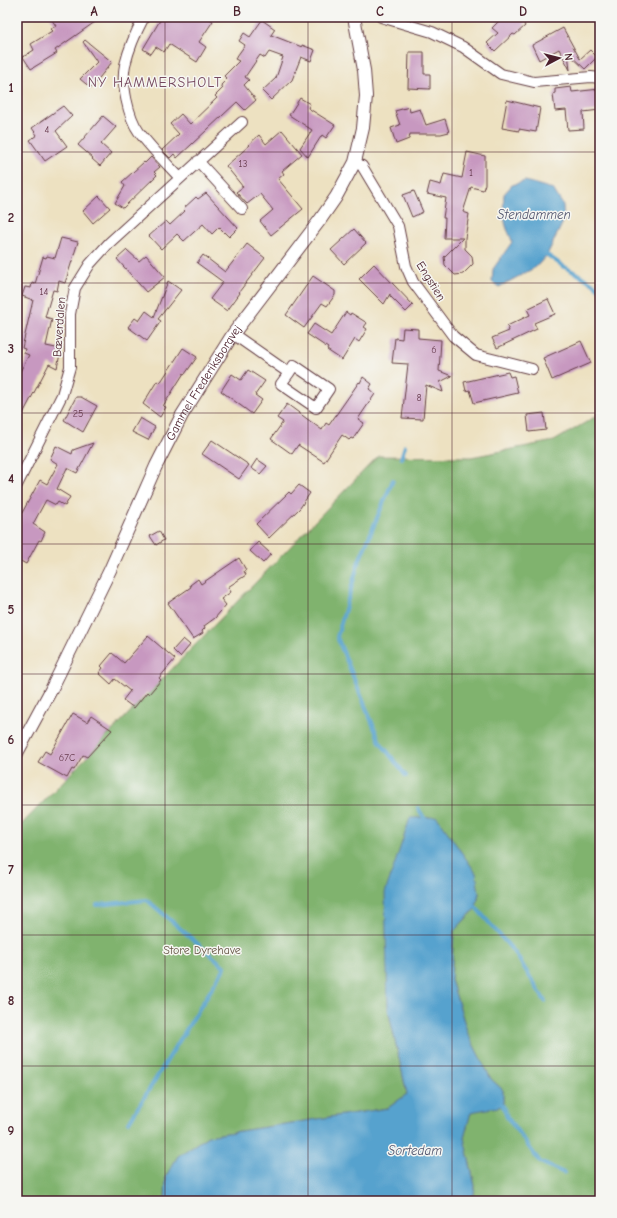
<svg xmlns="http://www.w3.org/2000/svg" width="617" height="1218" viewBox="0 0 617 1218" font-family="'Comic Neue',sans-serif">
	<style>
		.forest { fill: #80b36e; stroke: #65694c }
		.water { fill: #56a2ce; stroke: #50607c }
		.lines { fill: none; stroke-linecap: round; stroke-linejoin: round }
		.stream { stroke: #56a2ce; stroke-width: 4 }
		.building { fill: #c798c0 }
		.minor-casing { stroke: #623c42; stroke-width: 12 }
		.tertiary-casing { stroke: #623c42; stroke-width: 14 }
		.minor { stroke: #fff; stroke-width: 10 }
		.tertiary { stroke: #fff; stroke-width: 12 }
		.grid { fill: none; stroke: #4a1f2b; stroke-width: 1; stroke-opacity: 0.55 }
		.labels { text-anchor: middle; stroke-width: 3; stroke-linejoin: round; paint-order: stroke }
		.number-label { font-size: 10px; fill: #693d50 }
		.street-label { font-size: 12px; fill: #4a1f2b; stroke: #f6f6f2 }
		.park-label { font-size: 12px; fill: #645444; stroke: #f6f6f2 }
		.water-label { font-size: 13px; font-style: italic; fill: #4f536c; stroke: #f6f6f2 }
		.quarter-label { font-size: 14px; letter-spacing: 1px; fill: #76495f; stroke: #f6f6f2 }
		.neatline { fill: none; stroke: #4a1f2b; stroke-width: 1.5 }
		.grid-label { font-size: 13px; text-anchor: middle; font-weight: bold; fill: #4a1f2b }
	</style>
	<rect width="100%" height="100%" fill="#f6f6f2"/>
	<filter id="ink" filterUnits="userSpaceOnUse"><feTurbulence type="fractalNoise" baseFrequency=".025" numOctaves="2"/><feDisplacementMap in="SourceGraphic" scale="8" xChannelSelector="R" yChannelSelector="G"/><feConvolveMatrix kernelMatrix="1 2 1 2 8 2 1 2 1" color-interpolation-filters="sRGB"/></filter>
	<filter id="wash" filterUnits="userSpaceOnUse"><feTurbulence type="fractalNoise" baseFrequency=".012" numOctaves="4" result="noise"/><feDisplacementMap in="SourceGraphic" scale="16" xChannelSelector="R" yChannelSelector="G"/><feGaussianBlur stdDeviation="0.9" result="paint"/><feColorMatrix in="noise" values="0 0 0 0 0 0 0 0 0 0 0 0 0 0 0 0 0 1.4 0 .05"/><feComposite in="paint" operator="in"/></filter>
	<g filter="url(#wash)">
		<rect width="100%" height="100%" fill="#ede1c1"/>
		<!-- forest -->
		<path class="forest" d="M 600,414 L 600,1201 L 473,1201 L 475,1186 L 464,1138 L 471,1111 L 503,1106 L 503,1090 L 491,1079 L 468,1034 L 451,980 L 454,931 L 476,908 L 479,893 L 388,1009 L 407,1094 L 388,1108 L 208,1136 L 178,1156 L 166,1176 L 165,1201 L 17,1201 L 17,829 L 378,456 L 471,457 L 554,441 Z"/>
		<!-- water -->
		<path class="water" d="M 525,181 L 553,189 L 563,205 L 564,220 L 547,255 L 536,267 L 499,287 L 492,282 L 493,269 L 512,242 C 511,237 509,234 507,229 C 503,218 503,206 504,194 L 512,185 Z
			M 437,817 L 476,873 L 479,893 L 476,908 L 454,931 L 451,980 L 468,1034 L 491,1079 L 503,1090 L 503,1106 L 471,1112 L 464,1138 L 475,1186 L 473,1201 L 165,1201 L 166,1176 L 178,1156 L 208,1136 L 388,1108 L 407,1094 L 388,1009 L 385,893 L 410,818 Z"/>
		<g class="lines">
			<!-- stream -->
			<path class="stream" d="M 547,255 C 552,258 557,262 563,266 C 576,274 589,278 600,290
				M 401,458 L 405,446
				M 393,480 L 359,561 L 337,637 L 380,742 L 406,776
				M 418,808 L 426,821
				M 473,904 L 515,953 L 545,1001
				M 97,905 L 147,900 L 225,967 L 129,1122
				M 503,1106 L 507,1117 L 540,1162 L 564,1173"/>
		</g>
		<g id="blocks">
			<!-- building -->
			<path class="building" d="M 50,17 L 102,17 L 55,50 L 57,53 L 31,69 L 23,57 L 34,50 L 31,44 L 52,31 L 50,29 L 56,26 Z
				M 162,17 L 207,17 L 213,21 L 199,42 L 206,47 L 197,62 L 169,44 L 164,52 L 156,47 L 151,54 L 143,49 Z
				M 503,17 L 531,17 L 524,24 L 525,26 L 515,35 L 513,34 L 495,51 L 487,43 L 498,33 L 492,28 Z
				M 262,20 L 275,29 L 271,35 L 302,47 L 302,45 L 315,50 L 311,61 L 301,57 L 292,80 L 271,100 L 262,91 L 276,78 L 283,57 L 269,52 L 265,58 L 260,55 L 245,77 L 249,80 L 244,85 L 256,100 L 245,110 L 237,102 L 177,158 L 174,154 L 170,158 L 162,150 L 179,134 L 170,124 L 181,114 L 190,124 L 217,98 L 215,96 L 223,88 L 221,85 L 227,79 L 224,76 L 239,61 L 235,59 L 245,45 L 239,41 L 244,33 L 250,37 Z
				M 563,28 L 580,59 L 590,50 L 597,57 L 585,69 L 568,53 L 570,70 L 559,49 L 539,60 L 532,45 Z
				M 85,40 L 112,62 L 91,88 L 80,79 L 97,62 L 83,42 Z
				M 409,52 L 424,52 L 424,74 L 430,74 L 430,89 L 408,88 Z
				M 571,87 L 572,92 L 600,89 L 600,110 L 583,112 L 584,129 L 568,130 L 566,110 L 555,111 L 553,94 L 555,93 L 555,89 Z
				M 300,98 L 310,104 L 308,108 L 335,125 L 326,138 L 322,135 L 308,157 L 300,148 L 312,130 L 289,115 Z
				M 507,100 L 540,108 L 536,132 L 519,129 L 519,131 L 502,128 Z
				M 63,106 L 72,116 L 56,131 L 67,146 L 45,161 L 30,140 L 37,135 L 32,128 Z
				M 409,107 L 410,112 L 420,109 L 426,125 L 445,119 L 449,132 L 441,134 L 410,134 L 409,139 L 396,144 L 391,128 L 400,125 L 395,111 Z
				M 103,116 L 116,127 L 101,144 L 111,153 L 100,166 L 92,159 L 93,158 L 78,145 Z
				M 282,130 L 302,154 L 282,171 L 284,174 L 278,179 L 303,209 L 271,235 L 260,221 L 273,210 L 260,194 L 247,204 L 236,192 L 243,187 L 226,166 L 250,145 L 249,144 L 259,135 L 266,144 Z
				M 467,152 L 485,156 L 485,184 L 483,190 L 471,187 L 463,212 L 469,214 L 465,238 L 465,249 L 472,256 L 473,264 L 463,274 L 455,275 L 445,265 L 444,257 L 463,238 L 444,238 L 445,218 L 443,218 L 446,198 L 427,194 L 430,182 L 441,185 L 444,174 L 462,178 Z
				M 151,157 L 160,167 L 154,172 L 157,175 L 123,208 L 115,203 L 125,186 L 122,182 L 144,162 L 145,163 Z
				M 414,191 L 423,212 L 412,217 L 403,195 Z
				M 206,193 L 238,228 L 229,237 L 219,227 L 212,234 L 203,224 L 184,241 L 177,234 L 161,249 L 149,236 L 166,221 L 170,225 L 185,211 L 183,209 L 196,197 L 198,199 Z
				M 99,196 L 110,208 L 93,223 L 83,211 Z
				M 354,229 L 366,243 L 344,264 L 331,250 Z
				M 61,238 L 78,242 L 65,283 L 59,281 L 57,291 L 53,290 L 45,317 L 52,319 L 46,346 L 61,349 L 57,368 L 49,364 L 17,425 L 17,377 L 29,355 L 24,353 L 25,349 L 22,348 L 33,300 L 22,296 L 25,287 L 31,288 L 32,283 L 35,284 L 43,257 L 46,258 L 47,256 L 55,258 Z
				M 247,244 L 265,258 L 239,292 L 240,293 L 227,311 L 210,299 L 223,282 L 197,263 L 203,255 L 225,272 Z
				M 127,250 L 139,261 L 146,255 L 165,277 L 146,292 L 117,259 Z
				M 374,264 L 413,305 L 406,312 L 390,296 L 390,294 L 384,304 L 359,279 Z
				M 313,276 L 335,291 L 335,295 L 327,306 L 322,303 L 304,328 L 286,315 Z
				M 168,281 L 181,290 L 158,319 L 161,321 L 147,341 L 128,327 L 135,318 L 139,321 L 146,311 L 154,317 Z
				M 548,299 L 555,314 L 534,323 L 537,329 L 497,348 L 492,338 L 509,331 L 507,326 L 530,315 L 527,309 Z
				M 346,312 L 350,315 L 351,313 L 367,323 L 364,327 L 367,329 L 359,342 L 355,339 L 342,360 L 327,350 L 328,348 L 307,334 L 314,324 L 331,335 Z
				M 403,328 L 418,329 L 418,338 L 441,340 L 439,371 L 452,376 L 440,382 L 443,392 L 426,385 L 423,419 L 402,418 L 408,364 L 392,363 L 395,338 L 402,339 Z
				M 581,341 L 591,363 L 552,380 L 543,358 Z
				M 183,348 L 197,357 L 185,374 L 184,373 L 163,406 L 166,407 L 160,417 L 143,404 L 157,381 L 160,383 Z
				M 248,370 L 265,381 L 255,395 L 262,400 L 252,414 L 221,391 L 232,374 L 241,380 Z
				M 508,372 L 510,377 L 514,376 L 518,393 L 474,403 L 470,390 L 466,391 L 464,382 Z
				M 363,377 L 372,384 L 369,389 L 375,394 L 358,419 L 364,423 L 353,439 L 351,438 L 349,440 L 342,435 L 324,462 L 298,445 L 292,454 L 271,439 L 283,422 L 277,418 L 287,404 L 322,430 L 326,423 L 329,425 L 359,382 L 360,383 Z
				M 76,397 L 81,397 L 97,406 L 83,432 L 64,420 Z
				M 544,413 L 546,430 L 529,432 L 527,415 Z
				M 140,418 L 155,427 L 148,440 L 132,432 Z
				M 212,440 L 249,465 L 239,479 L 202,454 Z
				M 93,443 L 77,473 L 67,468 L 57,489 L 70,497 L 65,506 L 58,502 L 56,505 L 46,500 L 33,524 L 45,532 L 41,541 L 39,540 L 26,564 L 17,559 L 17,522 L 40,480 L 47,484 L 58,464 L 50,459 L 56,446 L 72,454 L 73,450 Z
				M 257,459 L 267,466 L 260,474 L 251,468 Z
				M 299,485 L 310,493 L 300,508 L 269,538 L 256,524 L 289,492 L 291,494 Z
				M 159,531 L 164,540 L 156,545 L 150,536 Z
				M 258,542 L 271,554 L 263,563 L 250,551 Z
				M 239,558 L 246,570 L 244,571 L 246,575 L 228,587 L 231,592 L 221,599 L 226,605 L 215,618 L 204,626 L 205,628 L 202,631 L 203,633 L 193,639 L 168,603 L 191,587 L 190,585 L 198,579 L 201,584 Z
				M 148,636 L 175,659 L 159,678 L 161,680 L 149,694 L 147,692 L 134,708 L 123,700 L 130,691 L 115,679 L 111,684 L 99,673 L 103,668 L 101,666 L 112,653 L 124,663 Z
				M 183,639 L 190,645 L 180,657 L 173,650 Z
				M 73,714 L 87,722 L 91,716 L 112,730 L 87,757 L 83,755 L 74,770 L 72,769 L 67,778 L 38,762 L 45,751 L 50,754 Z"/>
		</g>
	</g>
	<g filter="url(#ink)">
		<use href="#blocks" fill-opacity="0" stroke="#623c42" stroke-width="1"/>
		<g class="lines">
			<!-- minor casing -->
			<g class="minor-casing">
				<path id="minor" d="M 144,17 C 136,32 129,48 125,65 C 121,83 128,117 139,132 C 151,148 166,163 180,178
					M 381,17 L 432,32 L 463,47 L 501,74 L 534,82 L 591,77 L 600,78
					M 198,161 L 242,209
					M 355,162 L 362,166 L 398,226 L 406,266 L 413,282 L 453,336 L 476,355 L 532,369
					M 233,334 L 289,373 L 294,365 L 329,389 L 316,408 L 281,384 L 289,373
					M 17,485 L 62,395 L 70,367 L 70,314 L 75,288 L 90,264 L 109,243 L 242,122"/>
			</g>
			<!-- tertiary casing -->
			<g class="tertiary-casing">
				<g id="tertiary">
					<path id="s1" d="M 17,753 L 51,690 L 110,570 L 156,466 L 182,415 L 233,334 L 320,220 L 336,197 L 355,162 L 363,128 L 366,96 L 364,70 L 354,17"/>
				</g>
			</g>
			<!-- minor -->
			<use href="#minor" class="minor"/>
			<!-- tertiary -->
			<use href="#tertiary" class="tertiary"/>
		</g>
	</g>
	<!-- grid -->
	<path class="grid" d="M 165,17 L 165,1201M 308,17 L 308,1201M 452,17 L 452,1201M 17,152 L 600,152M 17,283 L 600,283M 17,413 L 600,413M 17,544 L 600,544M 17,674 L 600,674M 17,805 L 600,805M 17,935 L 600,935M 17,1066 L 600,1066"/>
	<g class="labels">
		<!-- number labels -->
		<g class="number-label">
			<text x="47" y="133">4</text>
			<text x="243" y="167">13</text>
			<text x="471" y="176">1</text>
			<text x="44" y="295">14</text>
			<text x="434" y="353">6</text>
			<text x="419" y="401">8</text>
			<text x="78" y="417">25</text>
			<text x="67" y="761">67C</text>
		</g>
		<!-- street labels -->
		<g class="street-label">
			<text transform="translate(431 281) rotate(58)" y="4">Engstien</text>
			<text transform="translate(59 327) rotate(-86)" y="4">Bæverdalen</text>
			<text dy="4" stroke="none"><textPath href="#s1" startOffset="415">Gammel Frederiksborgvej</textPath></text>
		</g>
		<!-- park labels -->
		<g class="park-label">
			<text x="202" y="954">Store Dyrehave</text>
		</g>
		<!-- water labels -->
		<g class="water-label">
			<text x="534" y="219">Stendammen</text>
			<text x="415" y="1155">Sortedam</text>
		</g>
		<!-- quarter labels -->
		<g class="quarter-label">
			<text x="155" y="87">NY HAMMERSHOLT</text>
		</g>
	</g>
	<!-- margin -->
	<rect width="617" height="1218" fill="none" stroke="#f6f6f2" stroke-width="44"/>
	<!-- north arrow -->
	<g transform="translate(559 58) rotate(83)" stroke="#f6f6f2" stroke-width="3" paint-order="stroke">
	<path d="M0-3L7 15L0 10L-7 15Z" fill="#4a1f2b"/>
	<text y="-6" font-size="11" font-weight="bold" text-anchor="middle" fill="#4a1f2b">N</text>
	</g>
	<rect x="22" y="22" width="573" height="1174" class="neatline"/>
	<g class="grid-label">
		<text x="94" y="16">A</text>
		<text x="237" y="16">B</text>
		<text x="380" y="16">C</text>
		<text x="523" y="16">D</text>
		<text x="11" y="92">1</text>
		<text x="11" y="222">2</text>
		<text x="11" y="353">3</text>
		<text x="11" y="483">4</text>
		<text x="11" y="614">5</text>
		<text x="11" y="744">6</text>
		<text x="11" y="874">7</text>
		<text x="11" y="1005">8</text>
		<text x="11" y="1135">9</text>
	</g>
</svg>
